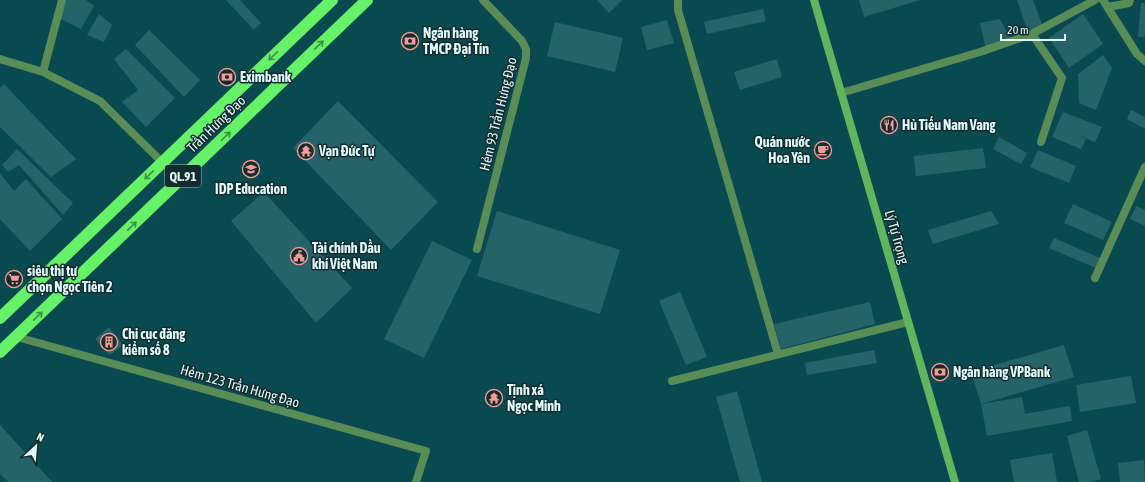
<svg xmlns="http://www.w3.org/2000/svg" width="1145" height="482" viewBox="0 0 1145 482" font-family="'Asap Condensed',sans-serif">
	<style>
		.building { fill: #256369 }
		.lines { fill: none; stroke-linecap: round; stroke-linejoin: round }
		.lane { stroke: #588d57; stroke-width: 8 }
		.street { stroke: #588d57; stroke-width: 8 }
		.secondary { stroke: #60b65f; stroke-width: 8 }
		.highway { stroke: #65f268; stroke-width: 12 }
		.oneway { stroke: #3c8f4b }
		.labels { text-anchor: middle; stroke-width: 3; stroke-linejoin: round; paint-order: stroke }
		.shield { fill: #142c2e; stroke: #a1bcbf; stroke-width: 1 }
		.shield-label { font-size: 13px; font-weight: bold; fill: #defafd }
		.poi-label { font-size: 14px; font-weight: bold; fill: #defafd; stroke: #142c2e; text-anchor: start }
		.street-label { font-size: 14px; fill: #defafd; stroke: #142c2e }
	</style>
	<rect width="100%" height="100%" fill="#094a50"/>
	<!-- building -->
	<path class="building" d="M 65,0 L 86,0 L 94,6 L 81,29 L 58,18 Z
		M 226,0 L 240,0 L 261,23 L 254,30 Z
		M 597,0 L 622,0 L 609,13 Z
		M 859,0 L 920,0 L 864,17 Z
		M 1017,0 L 1033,0 L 1043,27 L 1028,32 Z
		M 1141,3 L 1145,3 L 1145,37 L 1138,37 Z
		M 763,9 L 766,21 L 707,34 L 704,22 Z
		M 99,14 L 112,25 L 104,42 L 87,35 Z
		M 1083,14 L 1103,44 L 1069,68 L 1049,38 Z
		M 1000,19 L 1012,42 L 987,54 L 980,23 Z
		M 667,20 L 674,43 L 647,50 L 641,27 Z
		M 555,22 L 623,38 L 615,72 L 547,56 Z
		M 149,30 L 200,80 L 184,97 L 135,45 Z
		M 126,49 L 175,98 L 146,127 L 122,102 L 138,90 L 114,59 Z
		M 1103,55 L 1112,68 L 1096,110 L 1079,103 L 1078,74 Z
		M 777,59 L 782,77 L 740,90 L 734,72 Z
		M 4,84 L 41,123 L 76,159 L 51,177 L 0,127 L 0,88 Z
		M 338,101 L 438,202 L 391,250 L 293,148 Z
		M 1131,110 L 1145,117 L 1145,129 L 1127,119 Z
		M 1063,112 L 1102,127 L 1095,142 L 1080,136 L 1086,139 L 1081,149 L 1052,137 Z
		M 999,137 L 1027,153 L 1021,164 L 993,149 Z
		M 983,148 L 986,168 L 916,176 L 914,156 Z
		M 17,149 L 73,203 L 63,215 L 19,165 L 8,172 L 2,165 Z
		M 1038,150 L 1076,166 L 1069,183 L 1030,167 Z
		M 0,173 L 14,191 L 26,179 L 62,219 L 30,251 L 0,219 Z
		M 264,192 L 352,288 L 316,323 L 231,221 Z
		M 1073,204 L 1112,222 L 1103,240 L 1064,223 Z
		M 1136,206 L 1145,210 L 1145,226 L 1130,219 Z
		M 497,211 L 620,250 L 600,314 L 477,276 Z
		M 991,211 L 999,224 L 933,244 L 928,230 Z
		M 1054,238 L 1100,258 L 1096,268 L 1049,248 Z
		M 432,241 L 472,260 L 424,358 L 384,339 Z
		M 680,292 L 707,357 L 686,365 L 659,301 Z
		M 870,302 L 875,324 L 781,349 L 774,324 Z
		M 109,327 L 123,345 L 110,355 L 95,339 Z
		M 1064,345 L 1074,377 L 981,404 L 1022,397 L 1025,414 L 1070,406 L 1072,421 L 987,436 L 981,404 L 971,372 Z
		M 874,350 L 877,363 L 807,375 L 805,363 Z
		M 1131,376 L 1136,403 L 1080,412 L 1076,385 Z
		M 737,391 L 762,482 L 740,482 L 716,397 Z
		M 0,425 L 52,482 L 8,482 L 0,474 Z
		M 1087,430 L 1101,479 L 1091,482 L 1079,482 L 1067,436 Z
		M 1052,453 L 1057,482 L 1014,482 L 1010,460 Z
		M 1144,460 L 1145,482 L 1120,482 L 1118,463 Z"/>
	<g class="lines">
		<!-- lane -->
		<path class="lane" d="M 1108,7 L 1129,3 L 1130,0
			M 1032,34 L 1062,78 L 1041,142
			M 841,93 L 980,52 L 1032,34 L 1095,0
			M 1095,278 L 1145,167"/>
		<!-- street -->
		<path class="street" d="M 678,0 L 678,10 L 778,354
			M 1103,0 L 1137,54 L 1145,61
			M 0,59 L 43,72 L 100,101 L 162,162
			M 43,72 L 62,0
			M 477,249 L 526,58 L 526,49 L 522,41 L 483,0
			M 17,337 L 426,451 L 416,482
			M 672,381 L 908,322"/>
		<!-- secondary -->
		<path class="secondary" d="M 814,0 L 955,482"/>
		<!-- highway -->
		<path class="highway" d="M 0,318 L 332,0
			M 0,352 L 367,0"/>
	</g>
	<!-- one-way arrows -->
	<defs><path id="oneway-shaft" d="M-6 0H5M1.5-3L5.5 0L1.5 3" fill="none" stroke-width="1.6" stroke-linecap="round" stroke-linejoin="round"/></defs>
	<g class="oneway">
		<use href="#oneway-shaft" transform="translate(319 45) rotate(-44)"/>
		<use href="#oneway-shaft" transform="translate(273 56) rotate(136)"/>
		<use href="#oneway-shaft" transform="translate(226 136) rotate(-44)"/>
		<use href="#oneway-shaft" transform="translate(149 175) rotate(136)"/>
		<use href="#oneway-shaft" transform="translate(132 226) rotate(-44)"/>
		<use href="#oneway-shaft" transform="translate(38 316) rotate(-44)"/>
	</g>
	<!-- icons -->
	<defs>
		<g id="bank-ring" transform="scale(0.9)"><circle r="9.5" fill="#142c2e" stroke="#f59c96" stroke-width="1.5"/><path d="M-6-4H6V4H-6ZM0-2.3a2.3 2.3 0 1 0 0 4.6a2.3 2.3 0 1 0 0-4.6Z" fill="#f59c96"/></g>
		<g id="restaurant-ring" transform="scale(0.9)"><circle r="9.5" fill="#142c2e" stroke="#f59c96" stroke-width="1.5"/><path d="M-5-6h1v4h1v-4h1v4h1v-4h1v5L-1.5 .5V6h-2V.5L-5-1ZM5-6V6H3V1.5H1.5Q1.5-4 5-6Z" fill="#f59c96"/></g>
		<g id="cafe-ring" transform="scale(0.9)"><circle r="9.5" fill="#142c2e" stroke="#f59c96" stroke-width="1.5"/><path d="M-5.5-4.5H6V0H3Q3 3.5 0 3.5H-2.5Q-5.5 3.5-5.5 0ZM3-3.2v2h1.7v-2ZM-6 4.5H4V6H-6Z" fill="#f59c96"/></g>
		<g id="temple-ring" transform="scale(0.9)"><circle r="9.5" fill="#142c2e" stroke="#f59c96" stroke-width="1.5"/><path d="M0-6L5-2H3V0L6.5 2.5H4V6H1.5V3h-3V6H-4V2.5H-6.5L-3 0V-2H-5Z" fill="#f59c96"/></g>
		<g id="school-ring" transform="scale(0.9)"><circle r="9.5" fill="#142c2e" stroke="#f59c96" stroke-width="1.5"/><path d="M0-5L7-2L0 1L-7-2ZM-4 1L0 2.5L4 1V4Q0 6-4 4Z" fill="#f59c96"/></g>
		<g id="civic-ring" transform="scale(0.9)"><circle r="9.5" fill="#142c2e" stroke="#f59c96" stroke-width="1.5"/><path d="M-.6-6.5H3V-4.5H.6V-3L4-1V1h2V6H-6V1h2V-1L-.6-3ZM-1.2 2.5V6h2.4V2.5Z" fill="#f59c96"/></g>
		<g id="supermarket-ring" transform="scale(0.9)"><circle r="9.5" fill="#142c2e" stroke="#f59c96" stroke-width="1.5"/><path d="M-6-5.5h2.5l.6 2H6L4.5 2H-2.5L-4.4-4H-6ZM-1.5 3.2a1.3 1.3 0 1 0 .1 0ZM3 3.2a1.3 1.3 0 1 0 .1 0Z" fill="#f59c96"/></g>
		<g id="building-ring" transform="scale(0.9)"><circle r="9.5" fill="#142c2e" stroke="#f59c96" stroke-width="1.5"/><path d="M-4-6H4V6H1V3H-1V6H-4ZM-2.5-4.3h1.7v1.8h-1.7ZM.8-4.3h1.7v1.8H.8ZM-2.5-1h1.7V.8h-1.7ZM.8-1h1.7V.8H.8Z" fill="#f59c96"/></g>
	</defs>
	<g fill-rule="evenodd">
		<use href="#bank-ring" x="410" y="41"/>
		<use href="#bank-ring" x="227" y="77"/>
		<use href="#restaurant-ring" x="889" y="125"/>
		<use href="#cafe-ring" x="823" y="150"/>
		<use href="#temple-ring" x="306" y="151"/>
		<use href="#school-ring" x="251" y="169"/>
		<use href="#civic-ring" x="299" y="256"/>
		<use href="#supermarket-ring" x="14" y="279"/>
		<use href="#building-ring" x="109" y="342"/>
		<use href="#bank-ring" x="940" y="372"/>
		<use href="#temple-ring" x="494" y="398"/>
	</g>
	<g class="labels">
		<!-- shield labels -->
		<rect class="shield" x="165" y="165" width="36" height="22" rx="3"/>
		<g class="shield-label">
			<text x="183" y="181">QL.91</text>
		</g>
		<!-- poi labels -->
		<g class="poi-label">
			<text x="423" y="38">Ngân hàng<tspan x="423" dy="16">TMCP Đại Tín</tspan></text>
			<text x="240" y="82">Eximbank</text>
			<text x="902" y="130">Hủ Tiếu Nam Vang</text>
			<text x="810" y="147" text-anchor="end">Quán nước<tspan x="810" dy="16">Hoa Yên</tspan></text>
			<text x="319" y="156">Vạn Đức Tự</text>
			<text x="251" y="194" text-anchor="middle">IDP Education</text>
			<text x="312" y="253">Tài chính Dầu<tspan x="312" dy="16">khí Việt Nam</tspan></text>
			<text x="27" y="276">siêu thị tự<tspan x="27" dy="16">chọn Ngọc Tiên 2</tspan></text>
			<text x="122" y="339">Chi cục đăng<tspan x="122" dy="16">kiểm số 8</tspan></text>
			<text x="953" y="377">Ngân hàng VPBank</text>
			<text x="507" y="395">Tịnh xá<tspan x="507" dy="16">Ngọc Minh</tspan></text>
		</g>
		<!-- street labels -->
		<g class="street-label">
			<text transform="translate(498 114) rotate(-76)" y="5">Hẻm 93 Trần Hưng Đạo</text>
			<text transform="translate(216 124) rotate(-44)" y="5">Trần Hưng Đạo</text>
			<text transform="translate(897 237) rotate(74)" y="5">Lý Tự Trọng</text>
			<text transform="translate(240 386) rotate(16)" y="5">Hẻm 123 Trần Hưng Đạo</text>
		</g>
	</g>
	<!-- north arrow -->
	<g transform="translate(36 446) rotate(26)" stroke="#142c2e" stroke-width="3" paint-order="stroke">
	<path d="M0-3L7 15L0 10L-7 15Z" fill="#defafd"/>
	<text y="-6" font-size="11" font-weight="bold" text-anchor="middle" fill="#defafd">N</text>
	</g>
	<!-- scale -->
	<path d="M1001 34v6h64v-6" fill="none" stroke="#defafd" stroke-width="2"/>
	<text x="1007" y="34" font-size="12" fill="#defafd" stroke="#142c2e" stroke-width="3" paint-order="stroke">20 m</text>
</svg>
